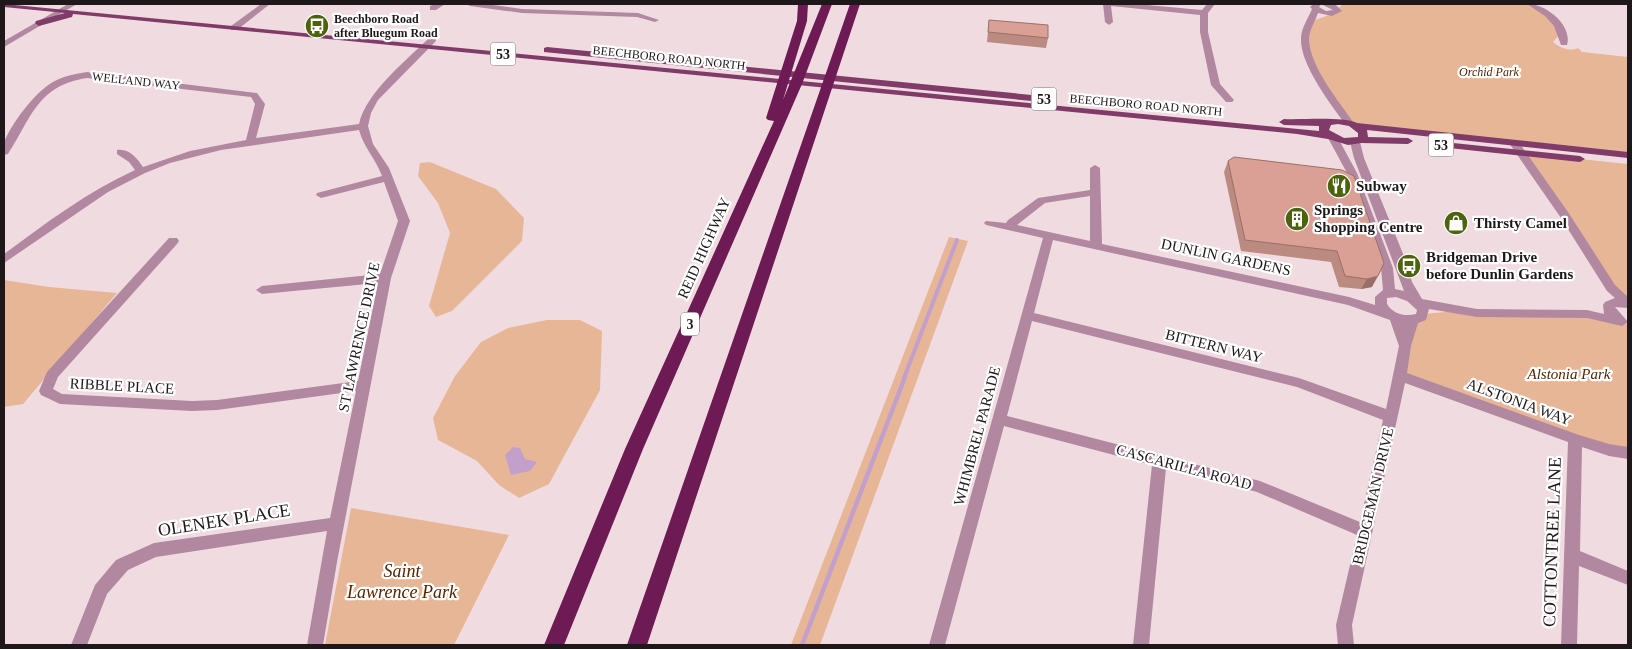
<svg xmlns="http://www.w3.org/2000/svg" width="1632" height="649" viewBox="0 0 1632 649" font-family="'Times New Roman',serif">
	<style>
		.green { fill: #e7b697 }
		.water { fill: #c3a0cc }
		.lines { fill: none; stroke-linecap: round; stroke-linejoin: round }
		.stream-far1 { stroke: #c3a0cc; stroke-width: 4 }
		.stream { stroke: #c3a0cc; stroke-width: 4.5 }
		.minor { fill: #b188a0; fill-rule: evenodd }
		.major { fill: #813b69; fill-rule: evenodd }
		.highway { fill: #6e1b55; fill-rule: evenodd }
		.wall { fill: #bb8a81 }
		.shaded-wall { fill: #997069 }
		.building { fill: #daa096; stroke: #997069 }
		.labels { text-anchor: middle; stroke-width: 4.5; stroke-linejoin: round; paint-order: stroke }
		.far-poi-label { font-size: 12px; font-weight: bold; fill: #1f181a; stroke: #fff; text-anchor: start }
		.far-street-label { font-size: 12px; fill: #1f181a; stroke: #fff }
		.far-park-label { font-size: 12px; font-style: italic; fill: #532500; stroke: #fff }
		.shield { fill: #fff; stroke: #625d5f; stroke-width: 1 }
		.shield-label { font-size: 14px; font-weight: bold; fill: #1f181a }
		.poi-label { font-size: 15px; font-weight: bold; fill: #1f181a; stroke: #fff; text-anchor: start }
		.street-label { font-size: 15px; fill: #1f181a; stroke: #fff }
		.park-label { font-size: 15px; font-style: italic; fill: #532500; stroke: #fff }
		.near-street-label { font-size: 18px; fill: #1f181a; stroke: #fff }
		.near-park-label { font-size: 18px; font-style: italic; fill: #532500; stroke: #fff }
	</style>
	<rect width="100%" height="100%" fill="#f0dce0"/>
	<!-- green -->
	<path class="green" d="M 1343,4 L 1531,4 C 1546,11 1551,21 1560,34 L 1553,42 C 1560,48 1570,52 1578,48 L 1582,52 L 1628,57 L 1628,155 L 1349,123 L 1334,103 L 1305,42 L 1312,21 L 1332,14 Z
		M 1522,153 L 1628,164 L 1628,304 L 1611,288 Z
		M 430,162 L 496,189 L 524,218 L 522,241 L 452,311 L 436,317 L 429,306 L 450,233 L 438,203 L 418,176 L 420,163 Z
		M 949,237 L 968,241 L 820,645 L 791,645 Z
		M 4,280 L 49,287 L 117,293 L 23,404 L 4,407 Z
		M 1457,311 L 1587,314 L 1628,324 L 1628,453 L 1609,450 L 1400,376 L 1413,320 L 1423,314 Z
		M 547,320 L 580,320 L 602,331 L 600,390 L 549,484 L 519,498 L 499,485 L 477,461 L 438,440 L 433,418 L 455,376 L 481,342 L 508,328 Z
		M 351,508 L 509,535 L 454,645 L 325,645 Z"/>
	<!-- water -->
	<path class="water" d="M 513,447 L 520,448 L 525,459 L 537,462 L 530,471 L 511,475 L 505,455 Z"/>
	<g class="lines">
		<!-- stream-far1 -->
		<path class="stream-far1" d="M 904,378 L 957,240"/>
		<!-- stream -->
		<path class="stream" d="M 802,645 L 905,377"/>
		<!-- minor -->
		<path class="minor" d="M 68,4 L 77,4 L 4,47 L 4,41 Z
			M 261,4 L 270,4 L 237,30 L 231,30 L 231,26 Z
			M 435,4 L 445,4 L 436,10 L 430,10 L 430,6 Z
			M 466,4 L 486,4 L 522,9 L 638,13 L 659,20 L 655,22 L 637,17 L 522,13 L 470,6 Z
			M 1103,4 L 1136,4 L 1202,10 L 1207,4 L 1215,4 L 1208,13 L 1208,32 L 1220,84 L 1234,100 L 1232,102 L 1226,102 L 1211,85 L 1200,32 L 1200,15 L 1111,6 L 1113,22 L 1109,25 L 1105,22 Z
			M 1313,4 L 1335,4 L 1342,11 L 1332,16 L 1318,13 C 1315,22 1309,30 1309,40 C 1310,66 1339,102 1354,123 L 1352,125 L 1346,125 C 1331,105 1300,64 1301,39 C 1301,28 1308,19 1312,9 L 1310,7 ZM 1321,4 L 1333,10 L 1326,11 L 1319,7 Z
			M 1527,4 C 1545,3 1573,25 1567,45 L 1561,45 L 1554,26 L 1545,16 Z
			M 433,36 L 436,37 L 436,41 L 378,100 L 371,113 L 368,126 L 373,144 L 389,168 L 410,221 L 391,278 L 337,562 L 323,645 L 307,645 L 327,531 L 156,557 L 128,570 L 107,594 L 87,645 L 71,645 L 95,585 L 116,560 L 154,543 L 330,518 L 356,391 L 217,410 L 192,411 L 60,404 L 41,395 L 39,391 L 47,372 L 169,238 L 177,238 L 179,241 L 177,244 L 58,377 L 53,389 L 62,394 L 192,401 L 217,400 L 358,381 L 378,283 L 262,294 L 256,290 L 262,286 L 380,274 L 398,221 L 384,182 L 321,198 L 316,195 L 317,193 L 382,176 C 376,159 364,148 359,130 L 221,150 L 170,163 L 145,173 L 108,192 L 4,263 L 4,254 C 46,223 87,192 135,170 L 129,162 L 117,154 L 117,150 C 129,148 137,158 143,167 L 190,151 L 246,140 L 255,104 L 251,97 L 87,78 C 37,86 32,117 8,154 L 4,155 C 4,151 3,146 4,143 C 10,125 36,91 53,82 C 63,76 75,74 87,72 L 257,93 L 265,104 L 256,138 L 359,124 C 366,92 407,60 430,37 Z
			M 1333,135 L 1338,138 L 1357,173 L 1393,268 L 1395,289 L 1404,291 L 1354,158 L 1350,142 L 1351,140 L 1355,139 L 1360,142 L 1364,158 L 1406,261 L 1412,282 L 1422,299 L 1477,309 L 1587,310 L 1604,314 L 1603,305 L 1605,302 L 1615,298 L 1607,291 L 1561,218 L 1509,143 L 1514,140 L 1518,141 L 1570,215 L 1615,285 L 1628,297 L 1628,308 L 1615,307 L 1628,322 L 1622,326 L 1587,318 L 1477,317 L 1429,309 L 1426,320 L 1418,323 L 1411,346 L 1407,373 L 1579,435 L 1609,444 L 1628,447 L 1628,459 L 1609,456 L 1582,447 L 1580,551 L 1628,571 L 1628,585 L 1579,566 L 1577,645 L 1561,645 L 1568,442 L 1405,383 L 1352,625 L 1354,645 L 1338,645 L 1336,625 L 1357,535 L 1257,492 L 1166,468 L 1149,645 L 1133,645 L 1152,465 L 1004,426 L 945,645 L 929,645 L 1043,238 L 986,225 L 984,223 L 986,221 L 1006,223 L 1008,220 L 1038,198 L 1090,190 L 1090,168 L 1095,165 L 1100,168 L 1102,244 L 1349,297 L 1375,305 L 1375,297 L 1383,290 L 1381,268 L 1347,173 L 1328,138 ZM 1090,196 L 1090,241 L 1017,225 L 1045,203 ZM 1053,240 L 1348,305 L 1390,320 L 1399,346 L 1386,409 L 1299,378 L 1034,313 ZM 1396,297 L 1407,301 L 1417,310 L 1416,314 C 1405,317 1393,314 1387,304 L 1387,298 ZM 1032,321 L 1297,387 L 1383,420 L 1360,522 L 1260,481 L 1007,416 Z"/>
		<!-- major -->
		<path class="major" d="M 4,4 L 1319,131 L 1319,126 L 1284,125 L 1279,122 L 1284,119 C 1303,120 1342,116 1357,123 L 1628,152 L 1628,158 L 1367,130 L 1368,137 L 1408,138 L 1413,141 L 1408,144 L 1361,143 L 1348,145 L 1328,139 L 1297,134 L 73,14 L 72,17 L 39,26 L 35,23 L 36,21 L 65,13 L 4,7 ZM 1338,124 L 1349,126 L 1358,133 L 1358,137 L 1344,138 L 1329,130 L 1331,125 Z
			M 547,47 L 1042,96 L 1047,99 L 1042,102 L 544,52 L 544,48 Z
			M 1453,143 L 1580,156 L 1585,159 L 1580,162 L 1449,148 L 1448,146 Z"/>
		<!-- highway -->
		<path class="highway" d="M 798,4 L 808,4 L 807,21 L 783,100 L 822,4 L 832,4 L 802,84 L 643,449 L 564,645 L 544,645 L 625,449 L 774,121 L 768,120 L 766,118 L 797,21 Z
			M 850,4 L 860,4 L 647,645 L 627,645 Z"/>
	</g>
	<!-- wall -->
	<path class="wall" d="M 989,20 L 1048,38 L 1046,48 L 987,42 Z
		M 1228,161 L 1342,170 L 1372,287 L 1361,289 L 1339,287 L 1331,262 L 1241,251 L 1224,172 Z"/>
	<!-- shaded-wall -->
	<path class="shaded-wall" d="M 1378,276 L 1372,287 L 1361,289 L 1367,279 Z"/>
	<!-- building -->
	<path class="building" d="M 989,20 L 1048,25 L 1048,38 L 988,32 Z
		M 1234,157 L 1342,170 L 1354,176 L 1384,263 L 1378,276 L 1367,279 L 1345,276 L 1337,251 L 1245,240 L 1228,161 Z"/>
	<!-- icons -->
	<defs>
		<g id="bus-disc" transform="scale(1.25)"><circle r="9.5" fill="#4c620d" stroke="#fff"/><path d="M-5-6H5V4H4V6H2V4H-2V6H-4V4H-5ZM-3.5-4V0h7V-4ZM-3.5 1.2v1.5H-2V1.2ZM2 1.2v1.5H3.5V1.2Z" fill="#fff"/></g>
		<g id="restaurant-disc" transform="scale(1.25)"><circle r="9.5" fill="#4c620d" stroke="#fff"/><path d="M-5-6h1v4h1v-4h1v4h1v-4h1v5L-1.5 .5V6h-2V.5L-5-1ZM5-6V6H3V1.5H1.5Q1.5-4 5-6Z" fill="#fff"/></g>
		<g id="building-disc" transform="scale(1.25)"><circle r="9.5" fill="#4c620d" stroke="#fff"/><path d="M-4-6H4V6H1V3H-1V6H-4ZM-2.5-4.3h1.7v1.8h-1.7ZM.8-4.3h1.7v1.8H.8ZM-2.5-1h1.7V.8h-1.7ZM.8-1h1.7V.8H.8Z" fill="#fff"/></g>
		<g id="shop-disc" transform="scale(1.25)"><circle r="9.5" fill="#4c620d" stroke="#fff"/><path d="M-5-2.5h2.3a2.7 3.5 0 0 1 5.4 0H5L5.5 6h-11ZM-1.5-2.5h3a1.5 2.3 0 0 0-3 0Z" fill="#fff"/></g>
	</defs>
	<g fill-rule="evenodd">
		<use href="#bus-disc" x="317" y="26"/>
		<use href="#restaurant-disc" x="1339" y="186"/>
		<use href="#building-disc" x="1297" y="219"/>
		<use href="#shop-disc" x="1456" y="223"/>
		<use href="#bus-disc" x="1409" y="266"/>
	</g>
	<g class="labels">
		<!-- far-poi labels -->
		<g class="far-poi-label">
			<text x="334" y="23">Beechboro Road<tspan x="334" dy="14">after Bluegum Road</tspan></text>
		</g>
		<!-- far-street labels -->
		<g class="far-street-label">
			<text transform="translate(669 58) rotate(6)" y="4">BEECHBORO ROAD NORTH</text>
			<text transform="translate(136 81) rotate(6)" y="4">WELLAND WAY</text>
			<text transform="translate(1146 105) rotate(5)" y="4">BEECHBORO ROAD NORTH</text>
		</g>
		<!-- far-park labels -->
		<g class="far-park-label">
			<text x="1489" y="76">Orchid Park</text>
		</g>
		<!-- shield labels -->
		<g class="shield">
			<rect x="490.5" y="42.5" width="25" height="23" rx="4"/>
			<rect x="1031.5" y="87.5" width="25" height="23" rx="4"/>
			<rect x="1428.5" y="133.5" width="25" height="23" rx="4"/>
			<rect x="681" y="312.5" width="18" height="23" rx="4"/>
		</g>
		<g class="shield-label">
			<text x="503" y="59">53</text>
			<text x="1044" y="104">53</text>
			<text x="1441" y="150">53</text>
			<text x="690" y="329">3</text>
		</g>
		<!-- poi labels -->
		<g class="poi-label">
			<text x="1356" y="191">Subway</text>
			<text x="1314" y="215">Springs<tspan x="1314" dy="17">Shopping Centre</tspan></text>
			<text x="1474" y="228">Thirsty Camel</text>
			<text x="1426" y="262">Bridgeman Drive<tspan x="1426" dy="17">before Dunlin Gardens</tspan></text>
		</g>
		<!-- street labels -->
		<g class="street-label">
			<text transform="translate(704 248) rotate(-66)" y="5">REID HIGHWAY</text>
			<text transform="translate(1226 257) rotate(12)" y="5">DUNLIN GARDENS</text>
			<text transform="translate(359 337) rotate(-78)" y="5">ST LAWRENCE DRIVE</text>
			<text transform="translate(1214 346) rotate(14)" y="5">BITTERN WAY</text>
			<text transform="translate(122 386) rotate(3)" y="5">RIBBLE PLACE</text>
			<text transform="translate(1519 402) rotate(20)" y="5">ALSTONIA WAY</text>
			<text transform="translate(977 436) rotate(-75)" y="5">WHIMBREL PARADE</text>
			<text transform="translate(1184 467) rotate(15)" y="5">CASCARILLA ROAD</text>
			<text transform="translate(1373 496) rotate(-77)" y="5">BRIDGEMAN DRIVE</text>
		</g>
		<!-- park labels -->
		<g class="park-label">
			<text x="1569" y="379">Alstonia Park</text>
		</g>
		<!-- near-street labels -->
		<g class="near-street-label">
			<text transform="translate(224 520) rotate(-9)" y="6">OLENEK PLACE</text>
			<text transform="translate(1552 542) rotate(-88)" y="6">COTTONTREE LANE</text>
		</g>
		<!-- near-park labels -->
		<g class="near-park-label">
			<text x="402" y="577">Saint<tspan x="402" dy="21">Lawrence Park</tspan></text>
		</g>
	</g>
	<!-- border -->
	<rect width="1632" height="649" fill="none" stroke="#1f181a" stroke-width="10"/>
</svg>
